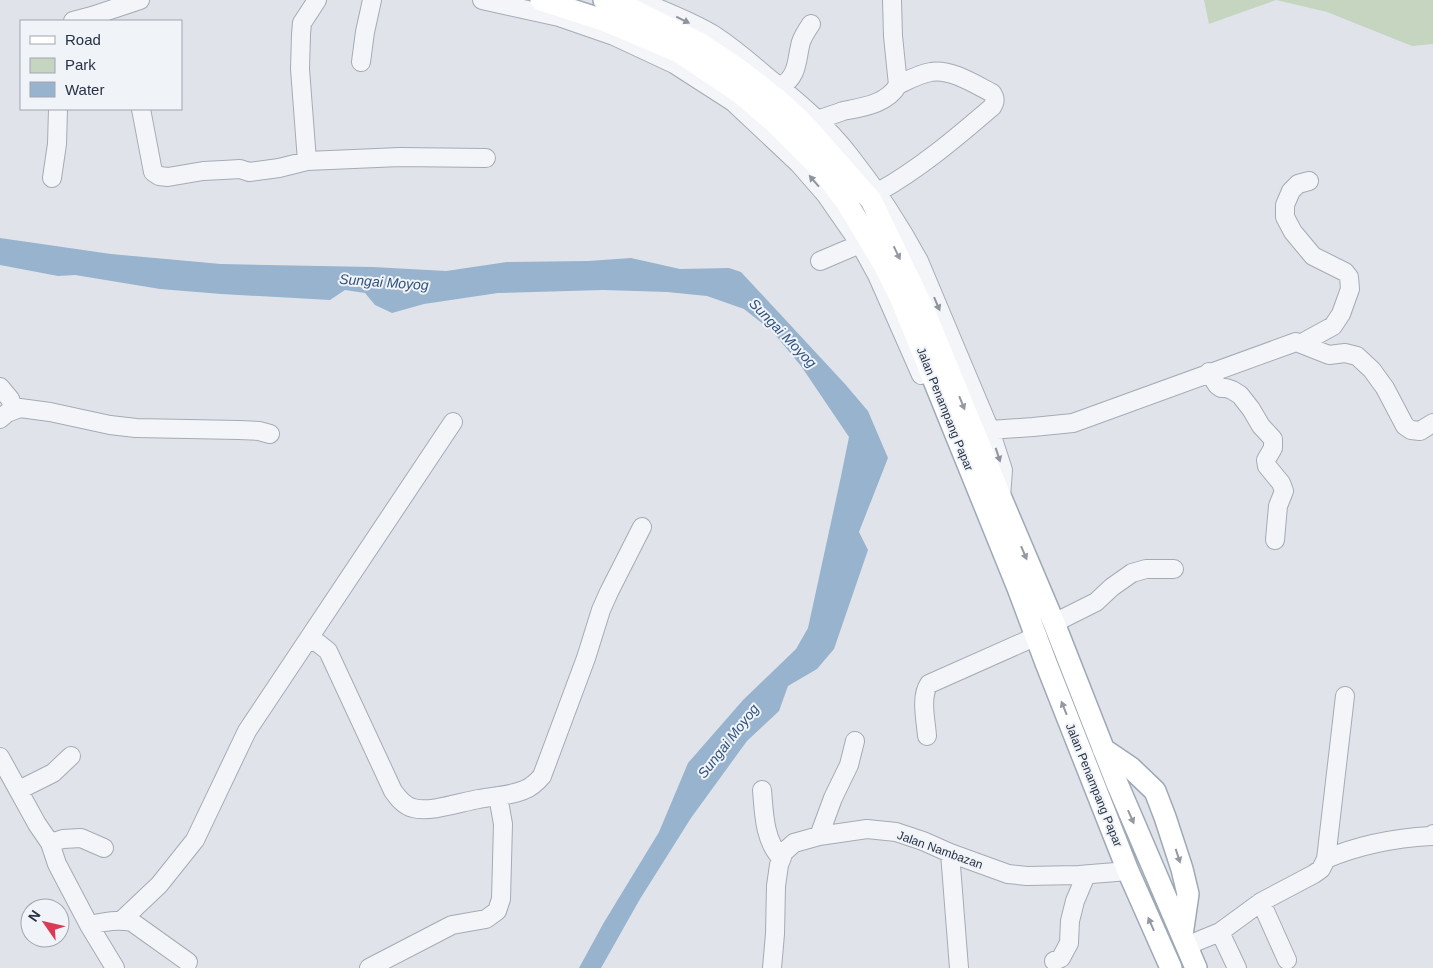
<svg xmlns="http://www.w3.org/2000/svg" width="1433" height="968" viewBox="0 0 1433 968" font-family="Arial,sans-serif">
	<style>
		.green { fill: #c6d5c0 }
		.water { fill: #98b3ce }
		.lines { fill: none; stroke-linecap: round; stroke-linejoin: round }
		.minor-casing { stroke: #a5abb5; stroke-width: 20 }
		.major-casing { stroke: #9ea9b7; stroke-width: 24 }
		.minor { stroke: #f3f5f8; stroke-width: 18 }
		.major { stroke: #fff; stroke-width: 21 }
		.oneway { fill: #8d949e }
		.oneway2 { fill: #9398a2 }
		.labels { text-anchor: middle; stroke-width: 4; stroke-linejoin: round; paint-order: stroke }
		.street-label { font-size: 12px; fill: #273244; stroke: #f0f3f8 }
		.water-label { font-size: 14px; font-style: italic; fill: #2d517c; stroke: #f0f3f8 }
	</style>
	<rect width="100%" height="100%" fill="#e0e4ea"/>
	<!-- green -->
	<path class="green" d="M 1204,0 L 1433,0 L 1433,44 L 1412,46 L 1327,12 L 1276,0 L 1209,24 Z"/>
	<!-- water -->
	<path class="water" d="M 0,238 L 111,254 L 221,264 L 373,267 L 446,271 L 507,262 L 588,261 L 631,258 L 680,269 L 729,268 L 741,272 L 845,384 L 868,411 L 888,458 L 859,532 L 868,550 L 834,649 L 817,669 L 788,686 L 779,711 L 747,741 L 691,818 L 640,899 L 601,968 L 579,968 L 603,924 L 659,832 L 688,763 L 743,700 L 796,649 L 808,628 L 840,481 L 849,437 L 801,366 L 772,331 L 744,309 L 707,296 L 667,292 L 603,290 L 498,293 L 424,304 L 392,313 L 375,305 L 365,293 L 345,290 L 330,300 L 221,294 L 160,289 L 75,275 L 58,276 L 0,265 Z"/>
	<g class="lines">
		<!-- minor casing -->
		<g class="minor-casing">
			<path id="minor" d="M 482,0 L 559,17 L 614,36 L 674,64 L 733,102 L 799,164 L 826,195 L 860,244 L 877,275 L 921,375
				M 638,0 C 664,11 691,21 714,35 C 732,47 749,61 765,75 C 795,99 826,125 850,156 C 876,189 899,224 919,261 L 990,430 L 1003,470 L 1001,497
				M 73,21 L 92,16 L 140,0
				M 361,62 L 365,32 L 372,0
				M 780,87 C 799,76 796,60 801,42 C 803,36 807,30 811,24
				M 141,109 L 153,172 L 159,176 L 168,177 L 203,171 L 223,170 L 240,169 L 249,172 L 279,168 L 307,161 L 300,69 L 301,34 L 302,23 L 317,0
				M 817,120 C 826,117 835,114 843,111 C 863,107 887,104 898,85 L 893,36 L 892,0
				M 307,161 L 400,157 L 486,158
				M 52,178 L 57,144 L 58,109
				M 878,192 C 918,170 956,138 992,107 C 995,102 996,99 992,93 C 976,85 950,68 931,72 C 919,74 908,80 898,85
				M 820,261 L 860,244
				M 1302,343 L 1333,326 L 1341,314 L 1350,289 L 1349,277 L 1345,272 L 1313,256 L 1293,232 L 1285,217 L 1285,205 L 1291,191 L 1298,184 L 1309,181
				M 1209,372 L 1217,385 L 1221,388 L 1226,388 L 1232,390 L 1240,395 L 1251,409 L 1261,426 L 1273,439 L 1273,448 L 1266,460 L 1267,466 L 1281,483 L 1284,491 L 1278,506 L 1275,540
				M 0,387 L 10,399 L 14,410
				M 0,419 L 7,413 L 20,408 L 50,412 L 110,425 L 136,428 L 239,430 L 259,431 L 270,434
				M 990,430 L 1033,427 L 1073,423 L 1296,342 L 1329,355 L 1345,353 L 1357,356 L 1372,370 L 1385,388 L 1405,426 L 1411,430 L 1420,431 L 1433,423
				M 1054,623 L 1096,602 L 1112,587 L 1132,573 L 1146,569 L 1174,569
				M 308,640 L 318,643 L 328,651 L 393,791 C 398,798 404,806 413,808 C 430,813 461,802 479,799 C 494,796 510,796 524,790 C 532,787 537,782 542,776 L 586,658 L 601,610 L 609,592 L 642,527
				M 927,736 C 926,721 920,697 929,684 L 1028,640
				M 0,757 L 37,824 L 50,843 L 57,864 L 89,925 L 115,968
				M 19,790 L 53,773 L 71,756
				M 762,790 C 764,813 764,840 781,858
				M 819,836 L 833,798 L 849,765 L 855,741
				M 50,843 L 63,839 L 81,838 L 104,848
				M 950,853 L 959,968
				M 1326,859 C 1359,845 1395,838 1431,836 L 1433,834
				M 1261,902 L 1287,960
				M 122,920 L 159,885 L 195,840 L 247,731 L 453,422
				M 89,925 C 104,922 117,919 132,922 L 188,962
				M 1220,932 L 1237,968
				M 1186,946 L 1220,932 L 1261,902 L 1314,874 L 1321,869 L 1326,859 L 1345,696
				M 1054,961 L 1061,958 L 1069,943 L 1070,921 L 1075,901 L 1086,875
				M 369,968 L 452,925 L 486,919 L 497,911 L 501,899 L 503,824 L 498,796
				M 772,968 L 775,934 L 776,886 L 779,865 L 784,852 L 794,843 L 819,836 L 867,829 L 896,832 L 923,841 L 950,853 L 1008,874 L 1027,876 L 1079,875 L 1128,871"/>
		</g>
		<!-- major casing -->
		<g class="major-casing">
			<path id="major" d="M 541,0 L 606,21 L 679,52 L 740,93 L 774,122 L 822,170 L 847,203 L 884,265 L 901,299 L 1018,588 L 1046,663 L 1128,871 L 1171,968
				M 604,0 L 631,9 L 701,44 L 741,71 L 777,99 L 803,123 L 871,200 L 923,308 L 1001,498 L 1054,623 L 1116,781 L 1196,968
				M 1103,749 L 1131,768 L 1155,791 L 1165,817 L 1182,869 L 1188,894 L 1182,935"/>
		</g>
		<!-- minor -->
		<use href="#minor" class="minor"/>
		<!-- major -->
		<use href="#major" class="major"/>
	</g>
	<!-- one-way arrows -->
	<defs><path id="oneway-solid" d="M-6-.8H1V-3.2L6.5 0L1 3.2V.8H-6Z" transform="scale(1.25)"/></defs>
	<g class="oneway">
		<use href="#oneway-solid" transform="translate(683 20) rotate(26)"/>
		<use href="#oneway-solid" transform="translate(814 181) rotate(-131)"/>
		<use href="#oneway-solid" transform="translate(937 304) rotate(67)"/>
		<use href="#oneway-solid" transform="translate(998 455) rotate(72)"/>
	</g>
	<g class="oneway2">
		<use href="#oneway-solid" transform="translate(897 253) rotate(64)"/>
		<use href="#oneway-solid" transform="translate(962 403) rotate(68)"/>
		<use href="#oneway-solid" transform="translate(1024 553) rotate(67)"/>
		<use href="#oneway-solid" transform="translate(1064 708) rotate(-112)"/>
		<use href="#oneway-solid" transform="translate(1131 817) rotate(66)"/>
		<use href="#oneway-solid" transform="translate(1178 856) rotate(72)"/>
		<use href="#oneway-solid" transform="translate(1151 924) rotate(-114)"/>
	</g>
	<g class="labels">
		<!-- street labels -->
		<g class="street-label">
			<text transform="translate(945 409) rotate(68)" y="4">Jalan Penampang Papar</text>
			<text transform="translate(1094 785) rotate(68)" y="4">Jalan Penampang Papar</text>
			<text transform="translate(940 850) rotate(20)" y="4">Jalan Nambazan</text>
		</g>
		<!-- water labels -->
		<g class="water-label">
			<text transform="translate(384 282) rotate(4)" y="5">Sungai Moyog</text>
			<text transform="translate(783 333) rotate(46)" y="5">Sungai Moyog</text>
			<text transform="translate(728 741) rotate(-52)" y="5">Sungai Moyog</text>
		</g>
	</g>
	<!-- legend -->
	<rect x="20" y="20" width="162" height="90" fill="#f0f3f8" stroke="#a0a6b0"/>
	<rect x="30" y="36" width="25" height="8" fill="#ffffff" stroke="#a0a6b0"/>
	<text x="65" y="45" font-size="15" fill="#273244">Road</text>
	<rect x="30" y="58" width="25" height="15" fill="#c6d5c0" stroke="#a0a6b0"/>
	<text x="65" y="70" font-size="15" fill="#273244">Park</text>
	<rect x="30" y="82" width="25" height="15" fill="#98b3ce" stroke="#a0a6b0"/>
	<text x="65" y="95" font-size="15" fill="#273244">Water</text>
	<!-- north arrow -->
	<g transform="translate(45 923) rotate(304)"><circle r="24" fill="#f0f3f8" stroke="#a0a6b0"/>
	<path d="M0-4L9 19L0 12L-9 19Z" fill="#db3a54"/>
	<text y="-8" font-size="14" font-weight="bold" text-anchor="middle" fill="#273244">N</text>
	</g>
</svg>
